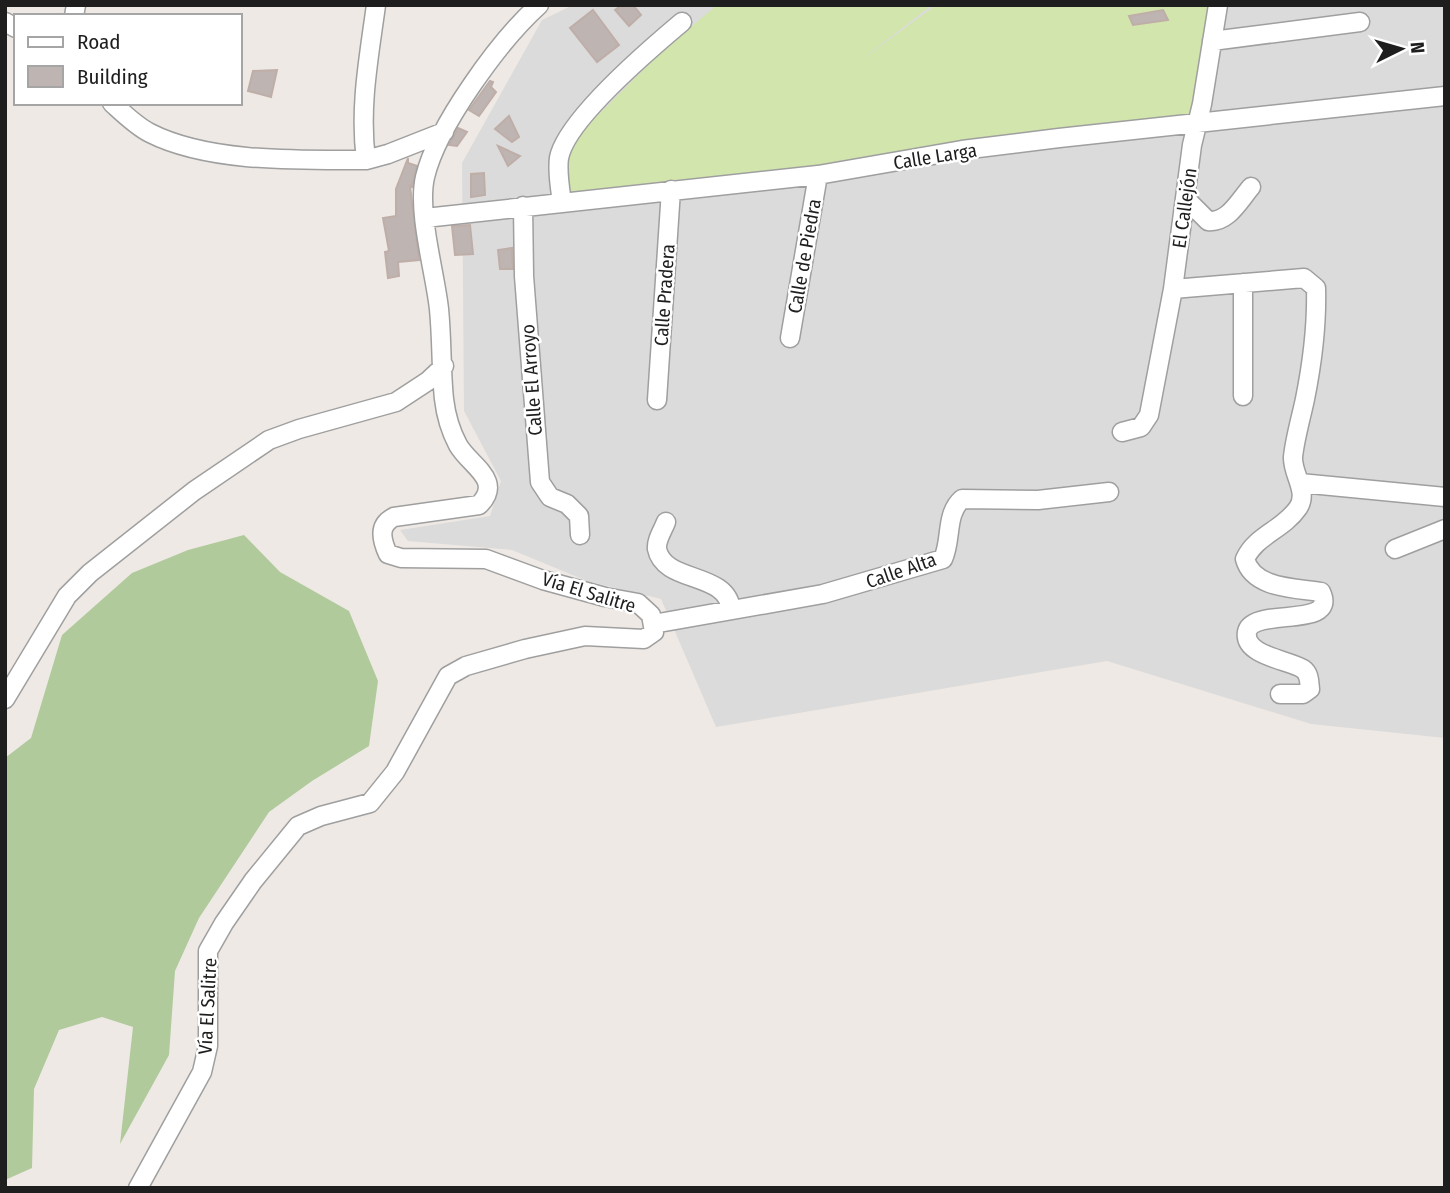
<svg xmlns="http://www.w3.org/2000/svg" width="1450" height="1193" viewBox="0 0 1450 1193" font-family="'Fira Sans Condensed',sans-serif">
	<style>
		.residential { fill: #dcdbdb }
		.grass { fill: #d1e5ad }
		.forest { fill: #b0ca9c }
		.building { fill: #beb4b1; stroke: #bfaea8; stroke-width: 2 }
		.lines { fill: none; stroke-linecap: round; stroke-linejoin: round }
		.minor-casing { stroke: #9f9f9f; stroke-width: 21 }
		.minor { stroke: #fff; stroke-width: 18 }
		.labels { text-anchor: middle; stroke-width: 5; stroke-linejoin: round; paint-order: stroke }
		.street-label { font-size: 19px; fill: #1e1e1e; stroke: #fff }
	</style>
	<rect width="100%" height="100%" fill="#eee9e4"/>
	<!-- residential -->
	<path class="residential" d="M 573,5 L 1445,5 L 1445,738 L 1311,724 L 1107,661 L 716,727 L 661,599 L 587,581 L 512,550 L 408,541 L 400,530 L 490,516 L 501,481 L 464,411 L 462,163 L 542,20 Z"/>
	<!-- grass -->
	<path class="grass" d="M 717,5 L 932,5 L 857,63 L 936,5 L 1214,5 L 1198,122 L 562,202 L 568,145 L 660,53 Z"/>
	<!-- forest -->
	<path class="forest" d="M 244,535 L 280,572 L 349,611 L 378,681 L 369,746 L 312,781 L 269,812 L 199,918 L 175,971 L 169,1055 L 120,1144 L 133,1027 L 102,1017 L 59,1030 L 34,1089 L 32,1168 L 5,1180 L 5,758 L 31,738 L 62,635 L 132,573 L 188,550 Z"/>
	<!-- building -->
	<path class="building" d="M 622,5 L 633,5 L 641,15 L 629,26 L 615,10 Z
		M 593,10 L 619,45 L 597,62 L 570,28 Z
		M 1163,10 L 1168,20 L 1133,25 L 1129,16 Z
		M 277,70 L 271,97 L 248,91 L 253,71 Z
		M 490,81 L 493,82 L 491,87 L 496,92 L 479,116 L 469,110 Z
		M 509,116 L 519,137 L 512,142 L 495,129 Z
		M 458,128 L 467,132 L 457,146 L 449,145 Z
		M 498,146 L 520,156 L 508,166 Z
		M 408,158 L 408,163 L 417,166 L 412,187 L 410,186 L 419,260 L 398,262 L 399,276 L 388,278 L 385,252 L 389,251 L 383,218 L 396,216 L 396,189 Z
		M 484,173 L 485,195 L 471,197 L 471,174 Z
		M 470,225 L 473,254 L 455,255 L 452,226 Z
		M 512,248 L 513,269 L 500,269 L 498,250 Z"/>
	<g class="lines">
		<!-- minor casing -->
		<g class="minor-casing">
			<path id="minor" d="M 74,16 L 76,5
				M 5,22 L 16,28
				M 1212,41 L 1360,22
				M 112,103 C 123,113 136,126 150,133 C 209,163 301,160 366,160 L 388,154 L 444,132
				M 366,160 C 359,108 369,57 376,5
				M 1186,199 L 1208,221 C 1228,223 1239,201 1251,187
				M 562,202 C 560,188 557,172 559,158 C 566,120 651,48 682,22
				M 523,206 L 524,276 L 540,482 L 550,497 L 567,504 L 579,516 L 580,535
				M 425,218 L 818,175 L 962,150 L 1059,138 L 1445,96
				M 1243,283 L 1243,396
				M 1173,289 L 1304,278 L 1316,288 C 1317,324 1312,364 1305,399 C 1301,418 1295,438 1293,457 C 1292,474 1309,492 1298,508 C 1283,530 1256,535 1245,559 C 1253,589 1296,588 1321,592 C 1339,630 1252,606 1247,632 C 1243,656 1290,660 1303,669 C 1310,674 1309,682 1310,689 L 1303,694 L 1280,694
				M 790,338 L 818,175
				M 657,400 L 671,190
				M 1122,432 L 1141,427 L 1149,415 L 1173,289 L 1192,145 L 1202,104 L 1218,5
				M 1300,483 L 1445,497
				M 666,522 C 663,530 656,540 657,549 C 664,584 728,571 731,610
				M 1395,549 L 1445,529
				M 653,624 L 823,594 L 943,559 C 952,540 945,514 962,499 L 1038,500 L 1109,492
				M 5,699 L 67,596 L 90,573 L 194,491 L 269,440 L 299,429 L 396,402 L 428,381 L 444,366
				M 138,1188 L 202,1072 L 208,1046 L 208,951 L 224,923 L 253,881 L 298,826 L 321,816 L 370,803 L 395,772 L 448,676 L 466,666 L 525,649 L 585,636 L 644,639 L 654,632 L 651,615 L 638,603 L 605,597 L 543,580 L 486,559 L 401,558 L 388,554 C 381,539 378,525 394,517 L 479,505 C 504,480 470,466 458,445 C 450,430 446,416 444,399 C 441,370 442,339 439,309 C 435,272 417,212 425,177 C 437,126 500,40 539,5"/>
		</g>
		<!-- minor -->
		<use href="#minor" class="minor"/>
	</g>
	<g class="labels">
		<!-- street labels -->
		<g class="street-label">
			<text transform="translate(935 156) rotate(-9)" y="7">Calle Larga</text>
			<text transform="translate(1184 208) rotate(-82)" y="7">El Callejón</text>
			<text transform="translate(804 256) rotate(-80)" y="7">Calle de Piedra</text>
			<text transform="translate(664 295) rotate(-86)" y="7">Calle Pradera</text>
			<text transform="translate(531 380) rotate(-94)" y="7">Calle El Arroyo</text>
			<text transform="translate(901 570) rotate(-19)" y="7">Calle Alta</text>
			<text transform="translate(589 592) rotate(17)" y="7">Vía El Salitre</text>
			<text transform="translate(207 1006) rotate(-87)" y="7">Vía El Salitre</text>
		</g>
	</g>
	<!-- border -->
	<rect width="1450" height="1193" fill="none" stroke="#1e1e1e" stroke-width="14"/>
	<!-- legend -->
	<rect x="14" y="14" width="228" height="91" fill="#ffffff" stroke="#a5a5a5" stroke-width="2"/>
	<rect x="28" y="37" width="35" height="10" fill="#ffffff" stroke="#a5a5a5" stroke-width="2"/>
	<text x="77" y="49" font-size="21" fill="#1e1e1e">Road</text>
	<rect x="28" y="66" width="35" height="21" fill="#beb4b1" stroke="#a5a5a5" stroke-width="2"/>
	<text x="77" y="84" font-size="21" fill="#1e1e1e">Building</text>
	<!-- north arrow -->
	<g transform="translate(1401 49) rotate(85)" stroke="#ffffff" stroke-width="5" paint-order="stroke">
	<path d="M0-5L12 26L0 18L-12 26Z" fill="#1e1e1e"/>
	<text y="-10" font-size="19" font-weight="bold" text-anchor="middle" fill="#1e1e1e">N</text>
	</g>
</svg>
